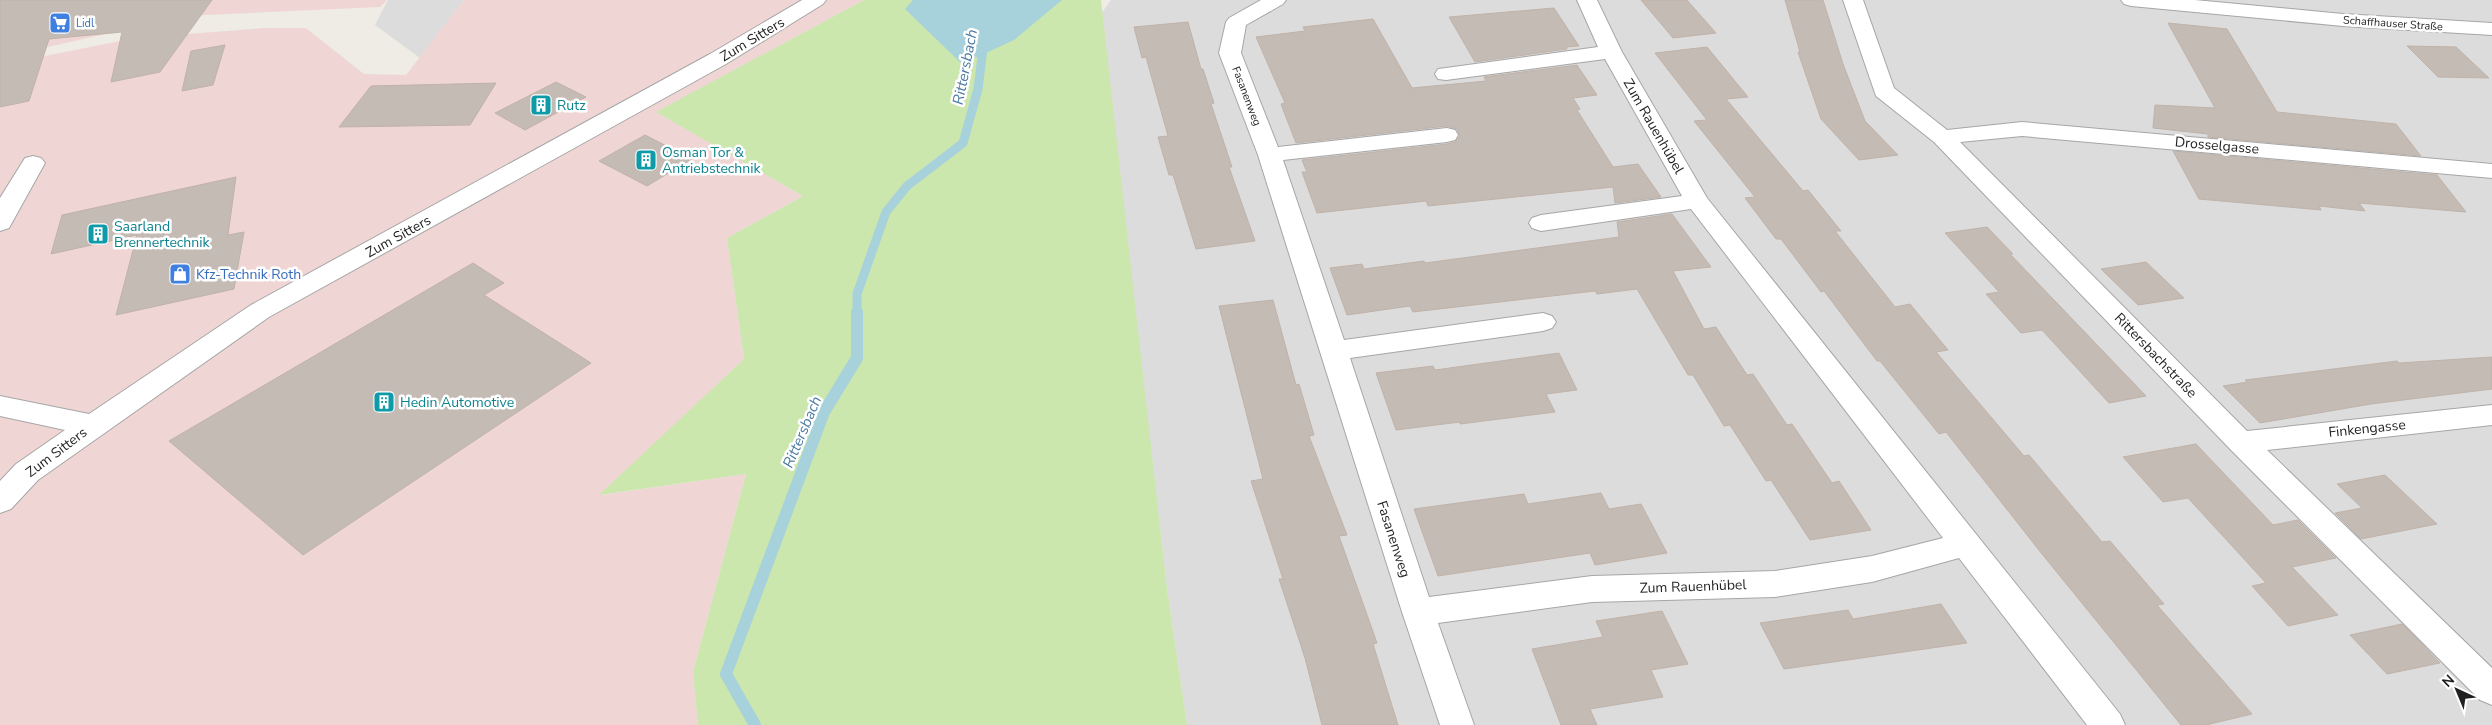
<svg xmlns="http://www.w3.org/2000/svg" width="2492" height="725" viewBox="0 0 2492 725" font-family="'Nunito Sans',sans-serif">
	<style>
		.residential { fill: #dddcdc }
		.commercial { fill: #efd6d5 }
		.grass { fill: #cbe7ad }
		.water { fill: #a7d1db }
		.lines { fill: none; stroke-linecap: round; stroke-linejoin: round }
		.stream-far1 { stroke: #a7d1db; stroke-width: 9 }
		.stream { stroke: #a7d1db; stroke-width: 12 }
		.building { fill: #c4bbb5; stroke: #c0b2a8 }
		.minor-casing { stroke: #a6a6a6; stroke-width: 2 }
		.minor { fill: #fff; fill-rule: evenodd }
		.labels { text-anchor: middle; stroke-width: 5; stroke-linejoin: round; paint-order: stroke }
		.far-shop-label { font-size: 11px; fill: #366cbe; stroke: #fff; text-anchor: start }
		.far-street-label { font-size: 11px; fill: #1f1f1f; stroke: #fff }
		.street-label { font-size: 14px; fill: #1f1f1f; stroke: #fff }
		.culture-label { font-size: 14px; fill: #0d838f; stroke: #fff; text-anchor: start }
		.shop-label { font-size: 14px; fill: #366cbe; stroke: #fff; text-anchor: start }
		.water-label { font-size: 15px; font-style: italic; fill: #4b7aa3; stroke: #fff }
	</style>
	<rect width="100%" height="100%" fill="#efece5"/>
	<!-- residential -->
	<path class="residential" d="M 388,0 L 464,0 L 420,58 L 375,25 Z
		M 1111,0 L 2492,0 L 2492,725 L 1187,725 L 1167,589 L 1101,14 Z"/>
	<!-- commercial -->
	<path class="commercial" d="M 0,0 L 387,0 L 380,7 L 185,16 L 48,47 L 0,56 Z
		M 464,0 L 864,0 L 657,112 L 803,196 L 727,238 L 744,359 L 601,495 L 746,474 L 693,672 L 698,725 L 0,725 L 0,65 L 135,38 L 265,28 L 306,28 L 364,74 L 406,75 Z"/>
	<!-- grass -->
	<path class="grass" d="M 864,0 L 1101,0 L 1167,589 L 1187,725 L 698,725 L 693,672 L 746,474 L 599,495 L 744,359 L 727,238 L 803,196 L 656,112 Z"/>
	<!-- water -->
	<path class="water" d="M 913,0 L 1062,0 L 1014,40 L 962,64 L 905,9 Z"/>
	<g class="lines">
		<!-- stream-far1 -->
		<path class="stream-far1" d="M 857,313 L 857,294 L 886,212 L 907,186 L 963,143 L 978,89 L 984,41"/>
		<!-- stream -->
		<path class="stream" d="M 755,725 L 726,674 L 824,412 L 857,358 L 857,312"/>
	</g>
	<!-- building -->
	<path class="building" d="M 0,0 L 212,0 L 160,72 L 111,82 L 122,32 L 49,39 L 29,101 L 0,107 Z
		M 1641,0 L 1687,0 L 1716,33 L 1673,38 Z
		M 1785,0 L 1823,0 L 1843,64 L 1865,121 L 1898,155 L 1859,160 L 1821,119 L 1798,52 L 1800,52 Z
		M 1554,8 L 1579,46 L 1566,47 L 1567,49 L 1475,62 L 1449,17 Z
		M 1373,19 L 1412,88 L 1486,81 L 1484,77 L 1577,65 L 1597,95 L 1573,98 L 1580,109 L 1577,110 L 1613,167 L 1638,164 L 1661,197 L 1615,203 L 1613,187 L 1428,206 L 1426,201 L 1317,213 L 1302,172 L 1307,172 L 1302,160 L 1447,144 L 1455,142 L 1460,136 L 1457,129 L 1447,126 L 1296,143 L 1281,104 L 1285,103 L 1256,37 L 1305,31 L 1303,27 Z
		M 1188,22 L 1201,69 L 1203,69 L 1214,103 L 1211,104 L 1232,167 L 1229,167 L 1255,241 L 1196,249 L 1173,175 L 1169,175 L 1158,137 L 1168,136 L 1146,57 L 1142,58 L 1134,27 Z
		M 2168,23 L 2227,29 L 2277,112 L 2396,124 L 2421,156 L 2208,137 L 2208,134 L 2153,128 L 2155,105 L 2215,108 Z
		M 225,45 L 213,85 L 182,91 L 191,51 Z
		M 2407,46 L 2456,47 L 2489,78 L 2438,77 Z
		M 1707,47 L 1748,97 L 1726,99 L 1803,191 L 1808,190 L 1841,231 L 1835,231 L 1895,307 L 1910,304 L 1948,350 L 1936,352 L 2024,456 L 2029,455 L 2102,542 L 2110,541 L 2164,604 L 2157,605 L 2252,714 L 2206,725 L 2181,725 L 2042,554 L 1946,432 L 1939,434 L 1880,361 L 1877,361 L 1824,291 L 1821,292 L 1781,239 L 1776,239 L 1745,198 L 1755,197 L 1694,121 L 1707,120 L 1655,53 Z
		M 556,82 L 586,97 L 525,130 L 495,113 Z
		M 496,83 L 470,125 L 339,127 L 371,86 Z
		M 645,135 L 692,159 L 647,186 L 599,161 Z
		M 2173,151 L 2437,175 L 2466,212 L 2359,203 L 2365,211 L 2319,206 L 2321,210 L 2199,199 Z
		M 236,177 L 228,235 L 244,232 L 234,289 L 116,315 L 137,235 L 51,254 L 62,215 Z
		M 1672,214 L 1711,267 L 1673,271 L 1704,329 L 1716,327 L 1747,375 L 1753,374 L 1787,425 L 1792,424 L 1832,483 L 1839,481 L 1871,530 L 1810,540 L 1771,480 L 1766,481 L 1730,425 L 1724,426 L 1693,375 L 1688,375 L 1637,289 L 1597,294 L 1595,291 L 1413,312 L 1410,306 L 1347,315 L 1330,268 L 1362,264 L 1364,269 L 1424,261 L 1425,263 L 1619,237 L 1617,222 Z
		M 1987,227 L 2013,254 L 2010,254 L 2146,396 L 2109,403 L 2042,330 L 2021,333 L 1986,294 L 1999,292 L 1945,233 Z
		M 2146,262 L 2184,298 L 2138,305 L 2101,269 Z
		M 473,263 L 504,283 L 484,295 L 591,363 L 303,555 L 169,441 Z
		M 1273,300 L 1296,385 L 1299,384 L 1314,435 L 1309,436 L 1347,535 L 1339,536 L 1377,643 L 1373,644 L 1398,725 L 1322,725 L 1305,658 L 1279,579 L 1283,579 L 1251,481 L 1263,479 L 1219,306 Z
		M 1559,353 L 1577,390 L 1546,394 L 1555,412 L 1460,424 L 1460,422 L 1396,430 L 1376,373 L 1433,366 L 1435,370 Z
		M 2492,357 L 2492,389 L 2371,404 L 2260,423 L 2223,386 L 2248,382 L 2245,380 L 2397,361 L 2399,363 Z
		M 2196,444 L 2273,525 L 2298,520 L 2336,558 L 2292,567 L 2338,615 L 2288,626 L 2252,586 L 2266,583 L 2188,498 L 2163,502 L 2123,457 Z
		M 2385,475 L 2437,524 L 2361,539 L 2335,513 L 2362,508 L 2337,484 Z
		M 1601,493 L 1609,509 L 1641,504 L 1667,553 L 1595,565 L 1590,553 L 1438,576 L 1414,509 L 1524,494 L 1528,504 Z
		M 1941,604 L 1967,643 L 1784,669 L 1760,623 L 1848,610 L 1853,619 Z
		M 1662,611 L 1688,664 L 1651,670 L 1663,697 L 1590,709 L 1597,725 L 1561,725 L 1532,649 L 1603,637 L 1596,621 Z
		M 2402,624 L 2416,638 L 2440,663 L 2387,674 L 2350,635 Z"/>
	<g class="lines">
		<!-- minor casing -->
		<g class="minor-casing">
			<path id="minor" d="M 802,0 L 826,0 L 823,4 L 726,64 L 269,317 L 38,480 L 11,509 L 0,513 L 0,481 L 16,464 L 65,430 L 0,416 L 0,396 L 89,414 L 251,305 L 710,54 Z
				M 1261,0 L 1286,0 L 1283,4 L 1246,25 L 1241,53 L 1278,147 L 1447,128 L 1455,130 L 1458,135 L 1455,140 L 1447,142 L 1283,160 L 1344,340 L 1543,313 L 1552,316 L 1556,322 L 1552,328 L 1543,331 L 1350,358 L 1429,597 L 1592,576 L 1775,571 L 1872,556 L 1943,538 L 1691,209 L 1541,231 L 1532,228 L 1529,223 L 1532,218 L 1541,215 L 1682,196 L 1605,59 L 1446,80 L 1438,79 L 1435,74 L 1438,69 L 1446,68 L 1598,47 L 1577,0 L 1597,0 L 1622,52 L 1707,198 L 2120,714 L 2125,725 L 2087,725 L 1959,558 L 1872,582 L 1775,597 L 1592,602 L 1438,623 L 1474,725 L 1440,725 L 1402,612 L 1258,155 L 1219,53 L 1226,22 L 1229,18 Z
				M 1843,0 L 1863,0 L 1894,88 L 1947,130 L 2022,122 L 2492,164 L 2492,178 L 2022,136 L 1960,142 L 2247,431 L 2492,405 L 2492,425 L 2267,450 L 2492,668 L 2492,705 L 2480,700 L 2231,450 L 1934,142 L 1876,96 Z
				M 2121,0 L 2195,0 L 2343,14 L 2492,23 L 2492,35 L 2343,26 L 2131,6 L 2124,4 Z
				M 33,156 L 41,158 L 45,163 L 9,228 L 0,231 L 0,198 L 25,158 Z"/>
		</g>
		<!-- minor -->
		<use href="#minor" class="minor"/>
	</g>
	<!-- icons -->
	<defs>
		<g id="supermarket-square" transform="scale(1.125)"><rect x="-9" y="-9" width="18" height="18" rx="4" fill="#3f7fe0" stroke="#fff"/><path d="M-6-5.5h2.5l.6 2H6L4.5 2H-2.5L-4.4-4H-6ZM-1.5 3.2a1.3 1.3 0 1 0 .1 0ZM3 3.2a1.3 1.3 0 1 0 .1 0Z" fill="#fff"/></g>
		<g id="building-square" transform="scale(1.125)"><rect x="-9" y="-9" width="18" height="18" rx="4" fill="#0f9aa8" stroke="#fff"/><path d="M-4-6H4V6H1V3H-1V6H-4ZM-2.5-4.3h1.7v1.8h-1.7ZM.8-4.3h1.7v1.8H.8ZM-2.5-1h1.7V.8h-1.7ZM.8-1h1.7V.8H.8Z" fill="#fff"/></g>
		<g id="shop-square" transform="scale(1.125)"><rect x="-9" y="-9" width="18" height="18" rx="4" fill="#3f7fe0" stroke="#fff"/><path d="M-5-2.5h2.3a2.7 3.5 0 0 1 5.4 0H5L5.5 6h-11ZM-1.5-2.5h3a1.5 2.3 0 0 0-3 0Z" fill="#fff"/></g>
	</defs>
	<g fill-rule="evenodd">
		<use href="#supermarket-square" x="60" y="23"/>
		<use href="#building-square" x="541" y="105"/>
		<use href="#building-square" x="646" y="160"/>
		<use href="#building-square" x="98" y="234"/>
		<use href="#shop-square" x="180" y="274"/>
		<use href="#building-square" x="384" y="402"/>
	</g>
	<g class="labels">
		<!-- far-shop labels -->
		<g class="far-shop-label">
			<text x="76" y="27">Lidl</text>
		</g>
		<!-- far-street labels -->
		<g class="far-street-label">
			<text transform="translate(2393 23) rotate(4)" y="4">Schaffhauser Straße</text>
			<text transform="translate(1247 96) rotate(69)" y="4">Fasanenweg</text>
		</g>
		<!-- street labels -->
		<g class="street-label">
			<text transform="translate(752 39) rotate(-31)" y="5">Zum Sitters</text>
			<text transform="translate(1654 126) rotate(60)" y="5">Zum Rauenhübel</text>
			<text transform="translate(2217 145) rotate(5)" y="5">Drosselgasse</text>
			<text transform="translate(398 236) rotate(-29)" y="5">Zum Sitters</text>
			<text transform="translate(2156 355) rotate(46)" y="5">Rittersbachstraße</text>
			<text transform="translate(2367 428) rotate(-6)" y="5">Finkengasse</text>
			<text transform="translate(56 452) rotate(-37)" y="5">Zum Sitters</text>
			<text transform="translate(1394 539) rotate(72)" y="5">Fasanenweg</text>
			<text transform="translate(1693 586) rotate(-2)" y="5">Zum Rauenhübel</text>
		</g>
		<!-- culture labels -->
		<g class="culture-label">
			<text x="557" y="110">Rutz</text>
			<text x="662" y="157">Osman Tor &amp;<tspan x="662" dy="16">Antriebstechnik</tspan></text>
			<text x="114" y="231">Saarland<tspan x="114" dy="16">Brennertechnik</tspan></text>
			<text x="400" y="407">Hedin Automotive</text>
		</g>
		<!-- shop labels -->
		<g class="shop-label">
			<text x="196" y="279">Kfz-Technik Roth</text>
		</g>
		<!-- water labels -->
		<g class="water-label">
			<text transform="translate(965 67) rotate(-79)" y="5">Rittersbach</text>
			<text transform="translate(802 432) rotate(-67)" y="5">Rittersbach</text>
		</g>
	</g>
	<!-- north arrow -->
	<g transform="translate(2457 690) rotate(316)" stroke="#ffffff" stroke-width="4" paint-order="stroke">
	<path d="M0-4L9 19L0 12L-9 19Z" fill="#1f1f1f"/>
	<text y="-8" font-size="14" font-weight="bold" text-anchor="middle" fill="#1f1f1f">N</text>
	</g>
</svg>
